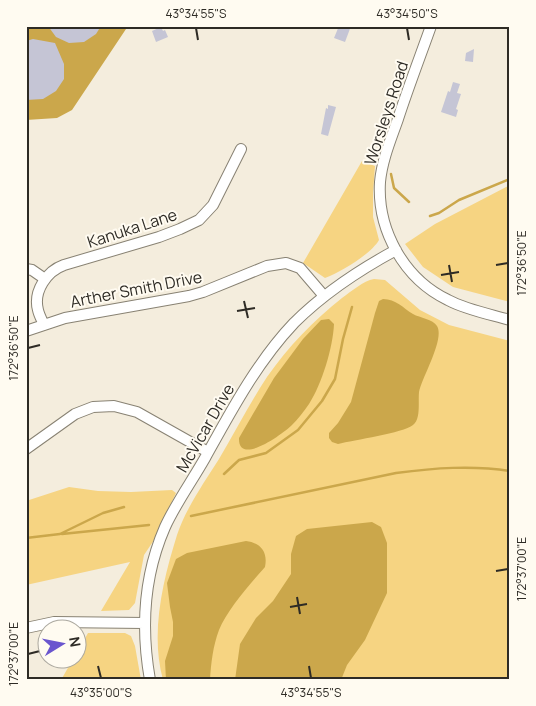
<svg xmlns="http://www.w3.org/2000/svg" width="536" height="706" viewBox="0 0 536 706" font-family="Manrope,sans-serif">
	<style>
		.green { fill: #f6d482 }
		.forest { fill: #cba74b }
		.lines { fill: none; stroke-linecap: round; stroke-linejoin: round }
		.stream { stroke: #cba74b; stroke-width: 2.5 }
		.building { fill: #c5c5d5 }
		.minor-casing { stroke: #888273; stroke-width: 12 }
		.minor { stroke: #fff; stroke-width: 10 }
		.ticks { fill: none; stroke: #2e2b25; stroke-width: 2 }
		.labels { text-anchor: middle; stroke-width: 4; stroke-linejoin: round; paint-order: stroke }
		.street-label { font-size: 16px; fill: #2e2b25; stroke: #fffbf1 }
		.neatline { fill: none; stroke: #2e2b25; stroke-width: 2 }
		.ticks-label { font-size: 12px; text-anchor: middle; fill: #2e2b25 }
	</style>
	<rect width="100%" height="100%" fill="#f4eddd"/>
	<!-- green -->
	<path class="green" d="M 362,161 L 375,166 L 373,193 L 373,217 L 379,240 C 371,254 341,272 325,278 L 303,263 Z
		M 510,185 L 510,302 L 453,287 L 423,267 L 405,244 L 435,224 Z
		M 374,279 L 385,280 L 420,310 L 449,325 L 510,341 L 510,680 L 163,680 C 150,633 163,580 177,535 C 185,510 205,481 219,459 C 235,432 250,403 267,377 C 288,347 314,320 342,298 C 352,291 363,281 374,279 Z
		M 69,487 L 98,491 L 131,492 L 172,490 L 176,493 L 154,540 L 144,555 L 135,603 L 129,610 L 101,611 L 130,562 L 26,585 L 26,501 Z
		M 88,633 L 125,633 L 131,636 L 135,646 L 141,680 L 61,680 L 73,659 L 78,658 L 78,651 Z"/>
	<!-- forest -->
	<path class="forest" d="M 26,26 L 128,26 L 72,110 L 57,118 L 26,120 Z
		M 383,299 C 396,299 403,308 413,314 C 420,318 433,319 437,326 C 445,339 422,377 419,392 C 418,402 421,419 413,425 C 403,433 354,440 338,444 L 332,442 L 329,438 L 329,433 L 338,423 L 351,402 L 375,313 L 379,301 Z
		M 329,319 L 334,324 C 333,347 322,384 309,404 C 304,411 298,419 292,425 C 284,433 238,467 239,438 L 274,378 L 303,339 L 321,320 Z
		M 372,522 L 381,527 L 387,543 L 387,593 L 365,640 L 347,665 L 341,680 L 235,680 L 240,644 L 256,618 L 273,601 L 291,574 L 291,554 L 296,536 L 307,529 Z
		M 246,541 C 261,543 268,552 265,567 C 250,584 227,610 219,630 C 213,646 211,663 210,680 L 166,680 L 165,661 L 173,636 L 173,622 L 170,607 L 167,583 L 176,559 L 187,553 Z"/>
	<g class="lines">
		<!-- stream -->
		<path class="stream" d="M 391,174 L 394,188 L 409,202
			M 430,216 L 439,213 L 459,200 L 510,179
			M 224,474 L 239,460 L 266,453 L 298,430 L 322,401 L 335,379 L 343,339 L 352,307
			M 191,516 L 396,473 C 434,468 472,465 510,471
			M 62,534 L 149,525
			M 26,538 L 60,534 L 103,513 L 124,507"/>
	</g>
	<!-- building -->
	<path class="building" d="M 48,26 L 101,26 L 96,34 L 84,42 L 69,43 L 56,37 Z
		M 339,26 L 351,26 L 345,42 L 334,38 Z
		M 161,27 L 163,31 L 165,30 L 168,37 L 156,42 L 152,31 Z
		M 33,39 L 55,43 L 64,64 L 64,79 L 56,91 L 43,99 L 26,100 L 26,41 Z
		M 474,49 L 473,62 L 465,61 L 466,53 Z
		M 453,82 L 460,84 L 457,93 L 461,94 L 456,109 L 458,110 L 456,117 L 441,112 L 448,91 L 450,92 Z
		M 328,105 L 336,107 L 328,136 L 321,134 L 326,108 L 328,109 Z"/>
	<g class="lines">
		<!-- minor casing -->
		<g class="minor-casing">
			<path id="minor" d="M 431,26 C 420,57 408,88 398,119 C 391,139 382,160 380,182 C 377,230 404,279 448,300 C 467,310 489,314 510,320
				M 26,269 L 32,270 L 45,279
				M 44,325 C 42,320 39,315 38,310 C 33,291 47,271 64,265 L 159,237 L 180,229 L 199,220 L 213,205 L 241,149
				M 26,331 L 65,318 L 189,296 L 203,292 L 267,266 L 286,263 L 300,268 L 324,296
				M 26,449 L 75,414 L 93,407 L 114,406 L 137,412 L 208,452
				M 26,628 L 54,622 L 145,623
				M 150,680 C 141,629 144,575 165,527 C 176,503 192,481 205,458 C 231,411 257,362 294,323 C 324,293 359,270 396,250"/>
		</g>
		<!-- minor -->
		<use href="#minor" class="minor"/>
	</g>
	<!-- ticks -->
	<path class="ticks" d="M 196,28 L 198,40M 407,28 L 409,40M 449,265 L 452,282M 496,265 L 508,263M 441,275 L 459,272M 244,301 L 248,318M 237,311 L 255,308M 28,348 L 40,345M 496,571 L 508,569M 297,597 L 300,614M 290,607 L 307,604M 28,654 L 40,651M 98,666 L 101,678M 309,666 L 311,678"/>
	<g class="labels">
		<!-- street labels -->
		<g class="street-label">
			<text transform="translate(386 113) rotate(-72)" y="6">Worsleys Road</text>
			<text transform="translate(132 228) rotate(-18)" y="6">Kanuka Lane</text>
			<text transform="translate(136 289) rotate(-11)" y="6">Arther Smith Drive</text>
			<text transform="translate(205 428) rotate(-60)" y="6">McVicar Drive</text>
		</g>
	</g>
	<!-- border -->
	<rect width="536" height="706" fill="none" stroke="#fffbf1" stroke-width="55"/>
	<!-- north arrow -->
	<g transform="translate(62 644) rotate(80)"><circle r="24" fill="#fffbf1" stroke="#aba89f"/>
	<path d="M0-4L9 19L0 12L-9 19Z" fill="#6a55ce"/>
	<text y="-8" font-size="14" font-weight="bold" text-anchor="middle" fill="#2e2b25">N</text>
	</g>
	<rect x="28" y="28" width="480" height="650" class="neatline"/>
	<g class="ticks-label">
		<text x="196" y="18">43°34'55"S</text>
		<text x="407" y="18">43°34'50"S</text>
		<text transform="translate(522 263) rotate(-90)" y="4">172°36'50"E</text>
		<text transform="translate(14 348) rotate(-90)" y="4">172°36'50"E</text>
		<text transform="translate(522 569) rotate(-90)" y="4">172°37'00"E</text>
		<text transform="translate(14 654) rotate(-90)" y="4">172°37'00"E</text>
		<text x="101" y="697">43°35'00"S</text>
		<text x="311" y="697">43°34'55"S</text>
	</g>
</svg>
